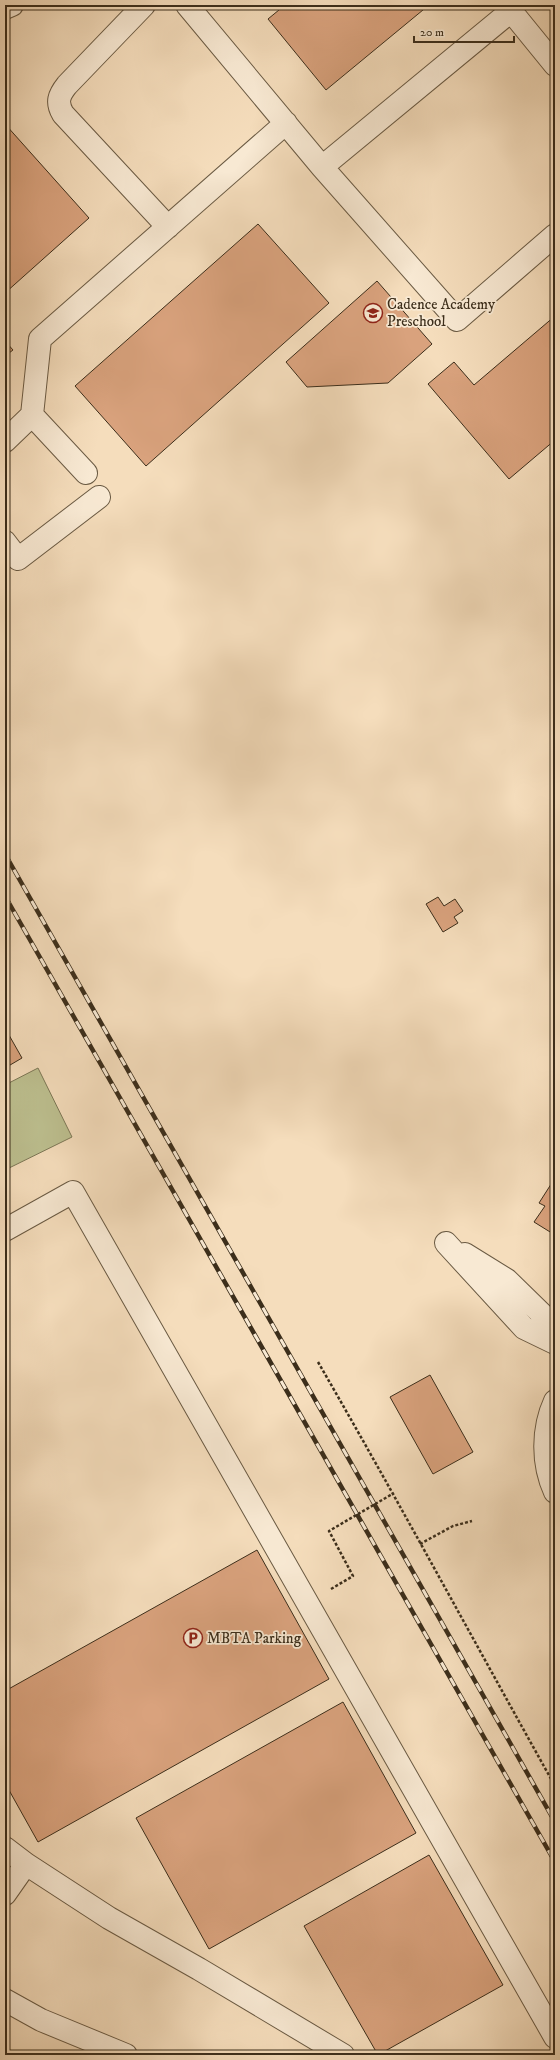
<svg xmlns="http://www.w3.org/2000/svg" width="560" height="2060" viewBox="0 0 560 2060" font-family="'IM FELL DW Pica',serif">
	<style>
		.green { fill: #bdc090; stroke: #7c7756 }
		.building { fill: #d9a27d; stroke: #3c2e1b }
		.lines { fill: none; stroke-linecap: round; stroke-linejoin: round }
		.minor-casing { stroke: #6a5a43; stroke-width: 24 }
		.path { stroke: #3c2e1b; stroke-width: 2.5; stroke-dasharray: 3 2; stroke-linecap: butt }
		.minor { stroke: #f8e9d3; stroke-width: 22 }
		.rail-casing { stroke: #3c2e1b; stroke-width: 4.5 }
		.rail { stroke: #f8e9d3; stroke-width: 3; stroke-dasharray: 9; stroke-linecap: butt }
		.labels { text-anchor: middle; stroke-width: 3.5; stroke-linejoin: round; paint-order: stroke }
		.poi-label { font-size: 15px; fill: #3c2e1b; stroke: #f8e9d3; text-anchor: start }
	</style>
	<rect width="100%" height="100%" fill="#f5ddbc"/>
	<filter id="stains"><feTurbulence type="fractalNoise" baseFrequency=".005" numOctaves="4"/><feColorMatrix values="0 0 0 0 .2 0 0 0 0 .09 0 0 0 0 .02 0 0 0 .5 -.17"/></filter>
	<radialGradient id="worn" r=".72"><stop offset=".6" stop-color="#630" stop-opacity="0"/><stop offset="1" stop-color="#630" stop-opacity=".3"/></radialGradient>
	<!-- green -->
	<path class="green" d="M 38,1068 L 72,1137 L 5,1170 L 5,1085 Z"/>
	<!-- building -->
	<path class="building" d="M 285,5 L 429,5 L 326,90 L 268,19 Z
		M 5,124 L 89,218 L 5,293 Z
		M 258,224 L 329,303 L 146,466 L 75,386 Z
		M 377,281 L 432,344 L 388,383 L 307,387 L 286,362 Z
		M 555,316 L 555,440 L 509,479 L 428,384 L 454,362 L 474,385 Z
		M 5,341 L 13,350 L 5,356 Z
		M 438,897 L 444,906 L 455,899 L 463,911 L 454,917 L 458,923 L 443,932 L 426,904 Z
		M 5,1028 L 22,1058 L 5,1068 Z
		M 555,1178 L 555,1235 L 534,1222 L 545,1206 L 539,1203 Z
		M 430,1375 L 473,1452 L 433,1474 L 390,1397 Z
		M 257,1550 L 329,1679 L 38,1842 L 5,1783 L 5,1691 Z
		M 343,1702 L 416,1833 L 209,1949 L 136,1818 Z
		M 429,1855 L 503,1985 L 378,2055 L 304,1926 Z"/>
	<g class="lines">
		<!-- minor casing -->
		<g class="minor-casing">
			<path id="minor" d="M 144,5 L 67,85 C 59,95 56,102 63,114 L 168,227
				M 187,5 L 322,167 L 457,320 L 555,235
				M 5,8 L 12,5
				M 322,167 L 511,11 L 555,65
				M 32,415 L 86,473
				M 5,441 L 32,415 L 40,339 L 286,123
				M 5,542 L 18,559 L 99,497
				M 5,1230 L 73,1192 L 555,2037
				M 446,1243 L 524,1328 L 555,1343
				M 465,1254 L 507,1280 L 555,1327
				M 555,1401 C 542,1429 542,1464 555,1492
				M 5,1848 L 26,1864 L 5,1894
				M 26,1864 L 109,1918 L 199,1969 L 343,2055
				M 5,2000 L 41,2020 L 126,2055"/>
		</g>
		<!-- path -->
		<path class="path" d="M 318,1362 C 399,1502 476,1645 555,1786
			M 420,1544 L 453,1526 L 472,1521
			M 331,1589 L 353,1576 L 329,1531 L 394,1493"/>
		<!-- minor -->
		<use href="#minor" class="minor"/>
		<!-- rail casing -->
		<g class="rail-casing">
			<path id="rail" d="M 5,854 L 555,1822
				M 5,896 L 555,1862"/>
		</g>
		<!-- rail -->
		<use href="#rail" class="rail"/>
	</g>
	<!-- icons -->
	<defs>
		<g id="school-ring" transform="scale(1)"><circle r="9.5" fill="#f8e9d3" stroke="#8f2418" stroke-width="1.5"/><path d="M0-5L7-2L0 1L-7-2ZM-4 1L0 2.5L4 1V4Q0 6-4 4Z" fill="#8f2418"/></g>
		<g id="parking-ring" transform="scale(1)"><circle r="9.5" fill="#f8e9d3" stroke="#8f2418" stroke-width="1.5"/><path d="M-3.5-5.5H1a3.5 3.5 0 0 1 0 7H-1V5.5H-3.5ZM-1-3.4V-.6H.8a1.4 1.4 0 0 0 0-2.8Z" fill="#8f2418"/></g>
	</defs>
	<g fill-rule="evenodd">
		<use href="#school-ring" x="373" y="313"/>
		<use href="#parking-ring" x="193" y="1638"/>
	</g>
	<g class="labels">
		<!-- poi labels -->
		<g class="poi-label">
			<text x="387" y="309">Cadence Academy<tspan x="387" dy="17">Preschool</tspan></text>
			<text x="207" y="1643">MBTA Parking</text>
		</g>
	</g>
	<!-- margin -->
	<rect width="560" height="2060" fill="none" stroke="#f5ddbc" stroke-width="20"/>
	<rect x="6" y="6" width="548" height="2048" fill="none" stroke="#3c2e1b" stroke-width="2"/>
	<rect x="10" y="10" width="540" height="2040" fill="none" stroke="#3c2e1b"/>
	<!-- scale -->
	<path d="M414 36v6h100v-6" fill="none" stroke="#3c2e1b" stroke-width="2"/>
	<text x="420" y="36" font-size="12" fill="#3c2e1b" stroke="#f8e9d3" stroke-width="3" paint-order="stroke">20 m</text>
	<rect width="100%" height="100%" filter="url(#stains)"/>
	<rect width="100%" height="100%" fill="url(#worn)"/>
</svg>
